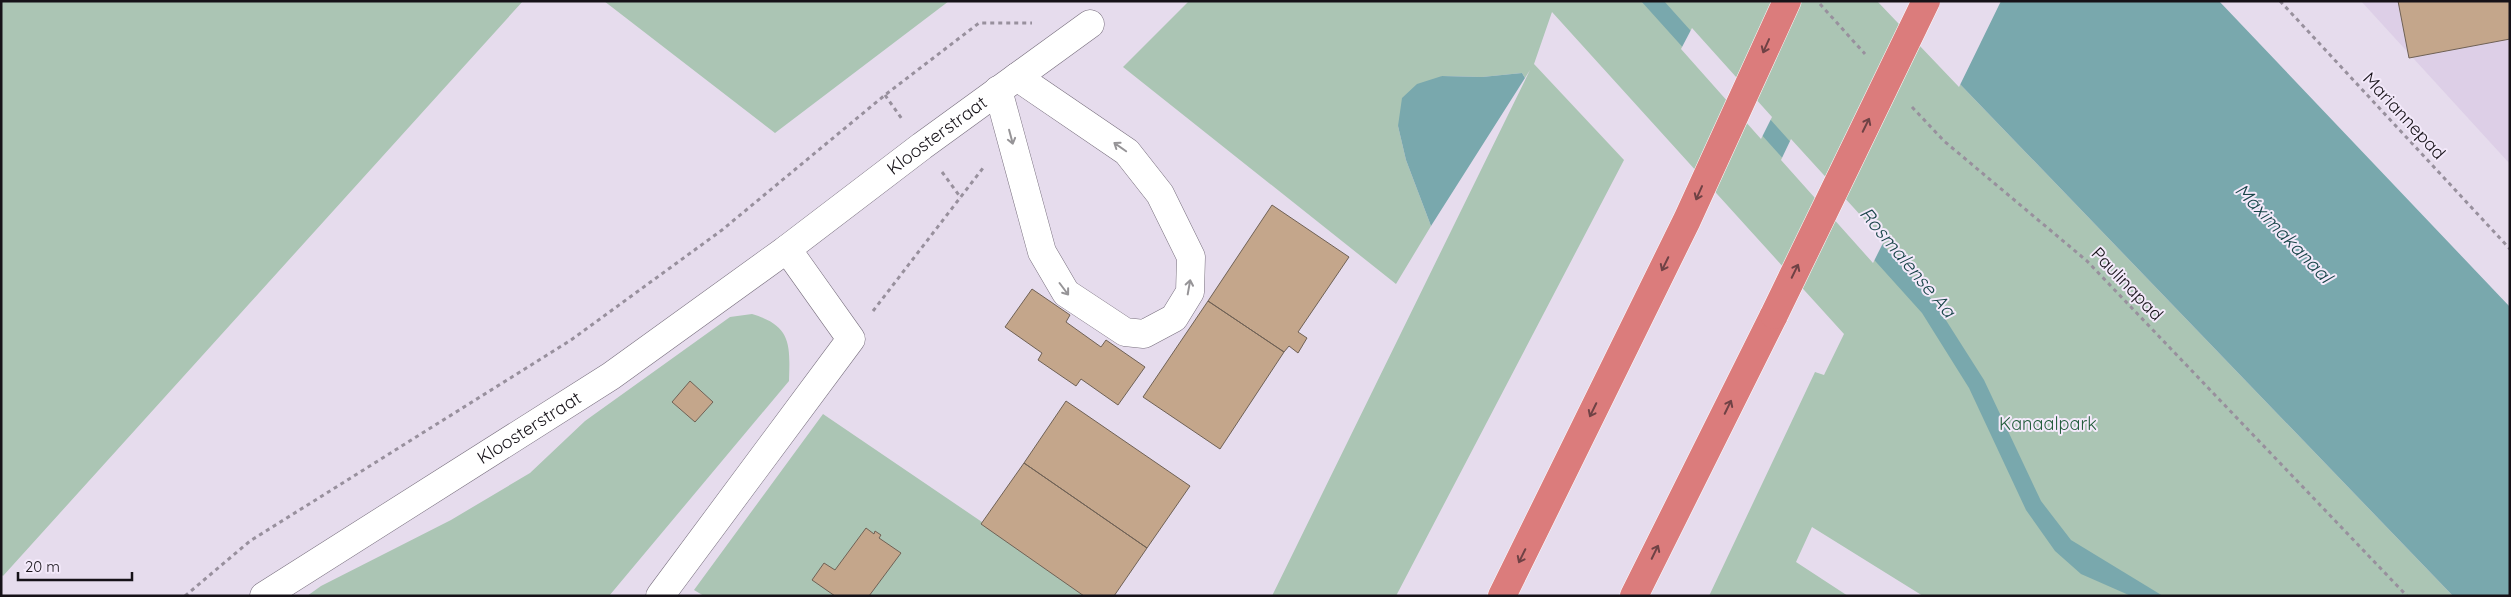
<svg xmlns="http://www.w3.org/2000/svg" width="2511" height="597" viewBox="0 0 2511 597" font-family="Quicksand,sans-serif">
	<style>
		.built { fill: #ddcfe7 }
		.green { fill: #abc5b4 }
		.water { fill: #79a8ad }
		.pier { fill: #e6dced }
		.building { fill: #c4a68b; stroke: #6f6155 }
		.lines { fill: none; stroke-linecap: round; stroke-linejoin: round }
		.minor-casing { stroke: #776e7d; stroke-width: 29 }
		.highway-casing { stroke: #fff; stroke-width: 29 }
		.path { stroke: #98909d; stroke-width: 3; stroke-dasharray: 4 4; stroke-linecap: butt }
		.minor { stroke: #fff; stroke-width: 28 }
		.highway { stroke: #db7c7c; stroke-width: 28 }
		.highway-bridge-casing { stroke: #fff; stroke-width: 29; stroke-linecap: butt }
		.highway-bridge { stroke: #db7c7c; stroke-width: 28 }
		.oneway { stroke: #6f4245 }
		.oneway2 { stroke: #969497 }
		.labels { text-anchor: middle; stroke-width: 4; stroke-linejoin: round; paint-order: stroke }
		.street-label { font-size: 18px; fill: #161218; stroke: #f3e9fa }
		.park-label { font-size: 18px; fill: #235d3c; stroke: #f3e9fa }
		.water-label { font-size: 19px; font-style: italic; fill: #194549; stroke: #f3e9fa }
	</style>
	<rect width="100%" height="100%" fill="#e6dced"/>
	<!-- built -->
	<path class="built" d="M 2361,1 L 2510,1 L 2510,164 Z"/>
	<!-- green -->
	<path class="green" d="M 1,1 L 523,1 L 3,576 L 1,574 Z
		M 604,1 L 949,1 L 775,133 Z
		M 1189,1 L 1880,1 L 2453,596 L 1923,596 L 1812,527 L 1796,562 L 1848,596 L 1709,596 L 1815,372 L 1824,375 L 1844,334 L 1552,12 L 1534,64 L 1624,160 L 1396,596 L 1272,596 L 1530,70 L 1525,78 L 1522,73 L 1482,77 L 1442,76 L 1398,126 L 1406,160 L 1431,226 L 1396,284 L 1123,67 Z
		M 752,314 C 792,326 790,345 789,381 L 609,596 L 307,596 L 321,586 L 451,520 L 530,473 L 585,421 L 730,317 Z
		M 823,414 L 1091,596 L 704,596 L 694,590 Z"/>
	<!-- water -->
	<path class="water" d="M 1641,1 L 1664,1 L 1935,303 L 1984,380 L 2041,501 L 2071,540 L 2163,596 L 2131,596 L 2081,574 L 2055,551 L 2026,510 L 1969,388 L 1922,313 Z
		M 1880,1 L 2219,1 L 2510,307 L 2510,596 L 2453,596 Z
		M 1522,73 L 1525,78 L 1431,226 L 1406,160 L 1398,126 L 1402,98 L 1417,84 L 1442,76 L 1482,77 Z"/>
	<!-- pier -->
	<path class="pier" d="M 1877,1 L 2001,1 L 1959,87 Z
		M 1692,28 L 1772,117 L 1761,139 L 1681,49 Z
		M 1791,139 L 1884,241 L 1873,263 L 1781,160 Z"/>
	<!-- building -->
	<path class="building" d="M 2398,1 L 2510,1 L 2510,39 L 2409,58 Z
		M 1272,205 L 1349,257 L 1298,332 L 1307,338 L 1298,353 L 1289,346 L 1284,352 L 1208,301 Z
		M 1032,289 L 1070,315 L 1066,322 L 1101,347 L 1106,340 L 1145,367 L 1118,405 L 1081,379 L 1076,386 L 1038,360 L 1042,353 L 1005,327 Z
		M 1208,301 L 1284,352 L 1220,449 L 1143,397 Z
		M 690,381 L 713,402 L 695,422 L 672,402 Z
		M 1066,401 L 1190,486 L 1147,548 L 1024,463 Z
		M 1024,463 L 1147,548 L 1114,596 L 1084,596 L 981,524 Z
		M 866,528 L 874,534 L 875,531 L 881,535 L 879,538 L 901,553 L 869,596 L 835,596 L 812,580 L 824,563 L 835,570 Z"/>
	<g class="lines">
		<!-- minor casing -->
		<g class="minor-casing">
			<g id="minor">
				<path d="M 998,90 L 1042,252 L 1066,293 L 1125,332 L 1144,334 L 1174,318 L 1190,292 L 1191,257 L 1160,194 L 1127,152 L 1017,77"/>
				<path id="s1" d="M 264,596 L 611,376 L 787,249 L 922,146 L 1090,24"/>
				<path d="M 660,596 L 851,339 L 787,249"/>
			</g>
		</g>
		<!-- highway casing -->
		<g class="highway-casing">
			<path id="highway" d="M 1502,596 L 1687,220 L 1787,1
				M 1634,596 L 1774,315"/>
		</g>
		<!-- path -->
		<path class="path" d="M 2280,1 L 2510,249
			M 1820,4 L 1865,54
			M 885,95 L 902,119
			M 1912,107 L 1944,141 L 2087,261 L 2407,596
			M 942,172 L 961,198
			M 873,311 L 983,168
			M 185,596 L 250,541 L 571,340 L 722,230 L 885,95 L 979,23 L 1032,23"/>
		<!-- minor -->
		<use href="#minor" class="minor"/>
		<!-- highway -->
		<use href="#highway" class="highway"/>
		<!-- highway-bridge casing -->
		<g class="highway-bridge-casing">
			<path id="highway-bridge" d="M 1774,315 L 1926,1"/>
		</g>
		<!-- highway-bridge -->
		<use href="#highway-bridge" class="highway-bridge"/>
	</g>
	<!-- one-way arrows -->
	<defs><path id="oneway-shaft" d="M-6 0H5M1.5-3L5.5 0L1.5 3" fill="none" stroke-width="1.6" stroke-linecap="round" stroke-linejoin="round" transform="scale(1.25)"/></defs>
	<g class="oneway">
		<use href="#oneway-shaft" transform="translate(1766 46) rotate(114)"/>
		<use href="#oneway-shaft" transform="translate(1866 125) rotate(-64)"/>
		<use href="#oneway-shaft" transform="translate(1699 193) rotate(114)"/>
		<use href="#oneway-shaft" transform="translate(1665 264) rotate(116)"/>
		<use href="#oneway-shaft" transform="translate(1795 271) rotate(-64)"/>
		<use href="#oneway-shaft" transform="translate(1728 407) rotate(-64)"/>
		<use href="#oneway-shaft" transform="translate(1593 410) rotate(116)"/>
		<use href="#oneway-shaft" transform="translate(1655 552) rotate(-64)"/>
		<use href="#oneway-shaft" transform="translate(1522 556) rotate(116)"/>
	</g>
	<g class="oneway2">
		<use href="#oneway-shaft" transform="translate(1011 137) rotate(75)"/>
		<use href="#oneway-shaft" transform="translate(1120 147) rotate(-145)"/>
		<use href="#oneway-shaft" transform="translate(1189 287) rotate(-80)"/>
		<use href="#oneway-shaft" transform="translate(1064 289) rotate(53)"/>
	</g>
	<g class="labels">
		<!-- street labels -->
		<g class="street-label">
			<text transform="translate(2404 116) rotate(47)" y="6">Mariannepad</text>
			<text dy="6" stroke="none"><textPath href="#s1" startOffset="816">Kloosterstraat</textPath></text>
			<text transform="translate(2127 284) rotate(46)" y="6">Paulinapad</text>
			<text dy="6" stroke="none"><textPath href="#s1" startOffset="314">Kloosterstraat</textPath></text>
		</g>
		<!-- park labels -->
		<g class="park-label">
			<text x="2048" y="430">Kanaalpark</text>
		</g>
		<!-- water labels -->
		<g class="water-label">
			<text transform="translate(2284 233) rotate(46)" y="7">Máximakanaal</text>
			<text transform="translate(1908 262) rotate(50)" y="7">Rosmalense Aa</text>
		</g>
	</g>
	<!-- border -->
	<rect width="2511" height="597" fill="none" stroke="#161218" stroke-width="5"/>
	<!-- scale -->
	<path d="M18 572v8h114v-8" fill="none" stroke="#161218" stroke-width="2.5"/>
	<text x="25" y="572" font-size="15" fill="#161218" stroke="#f3e9fa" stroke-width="4" paint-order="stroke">20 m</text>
</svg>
